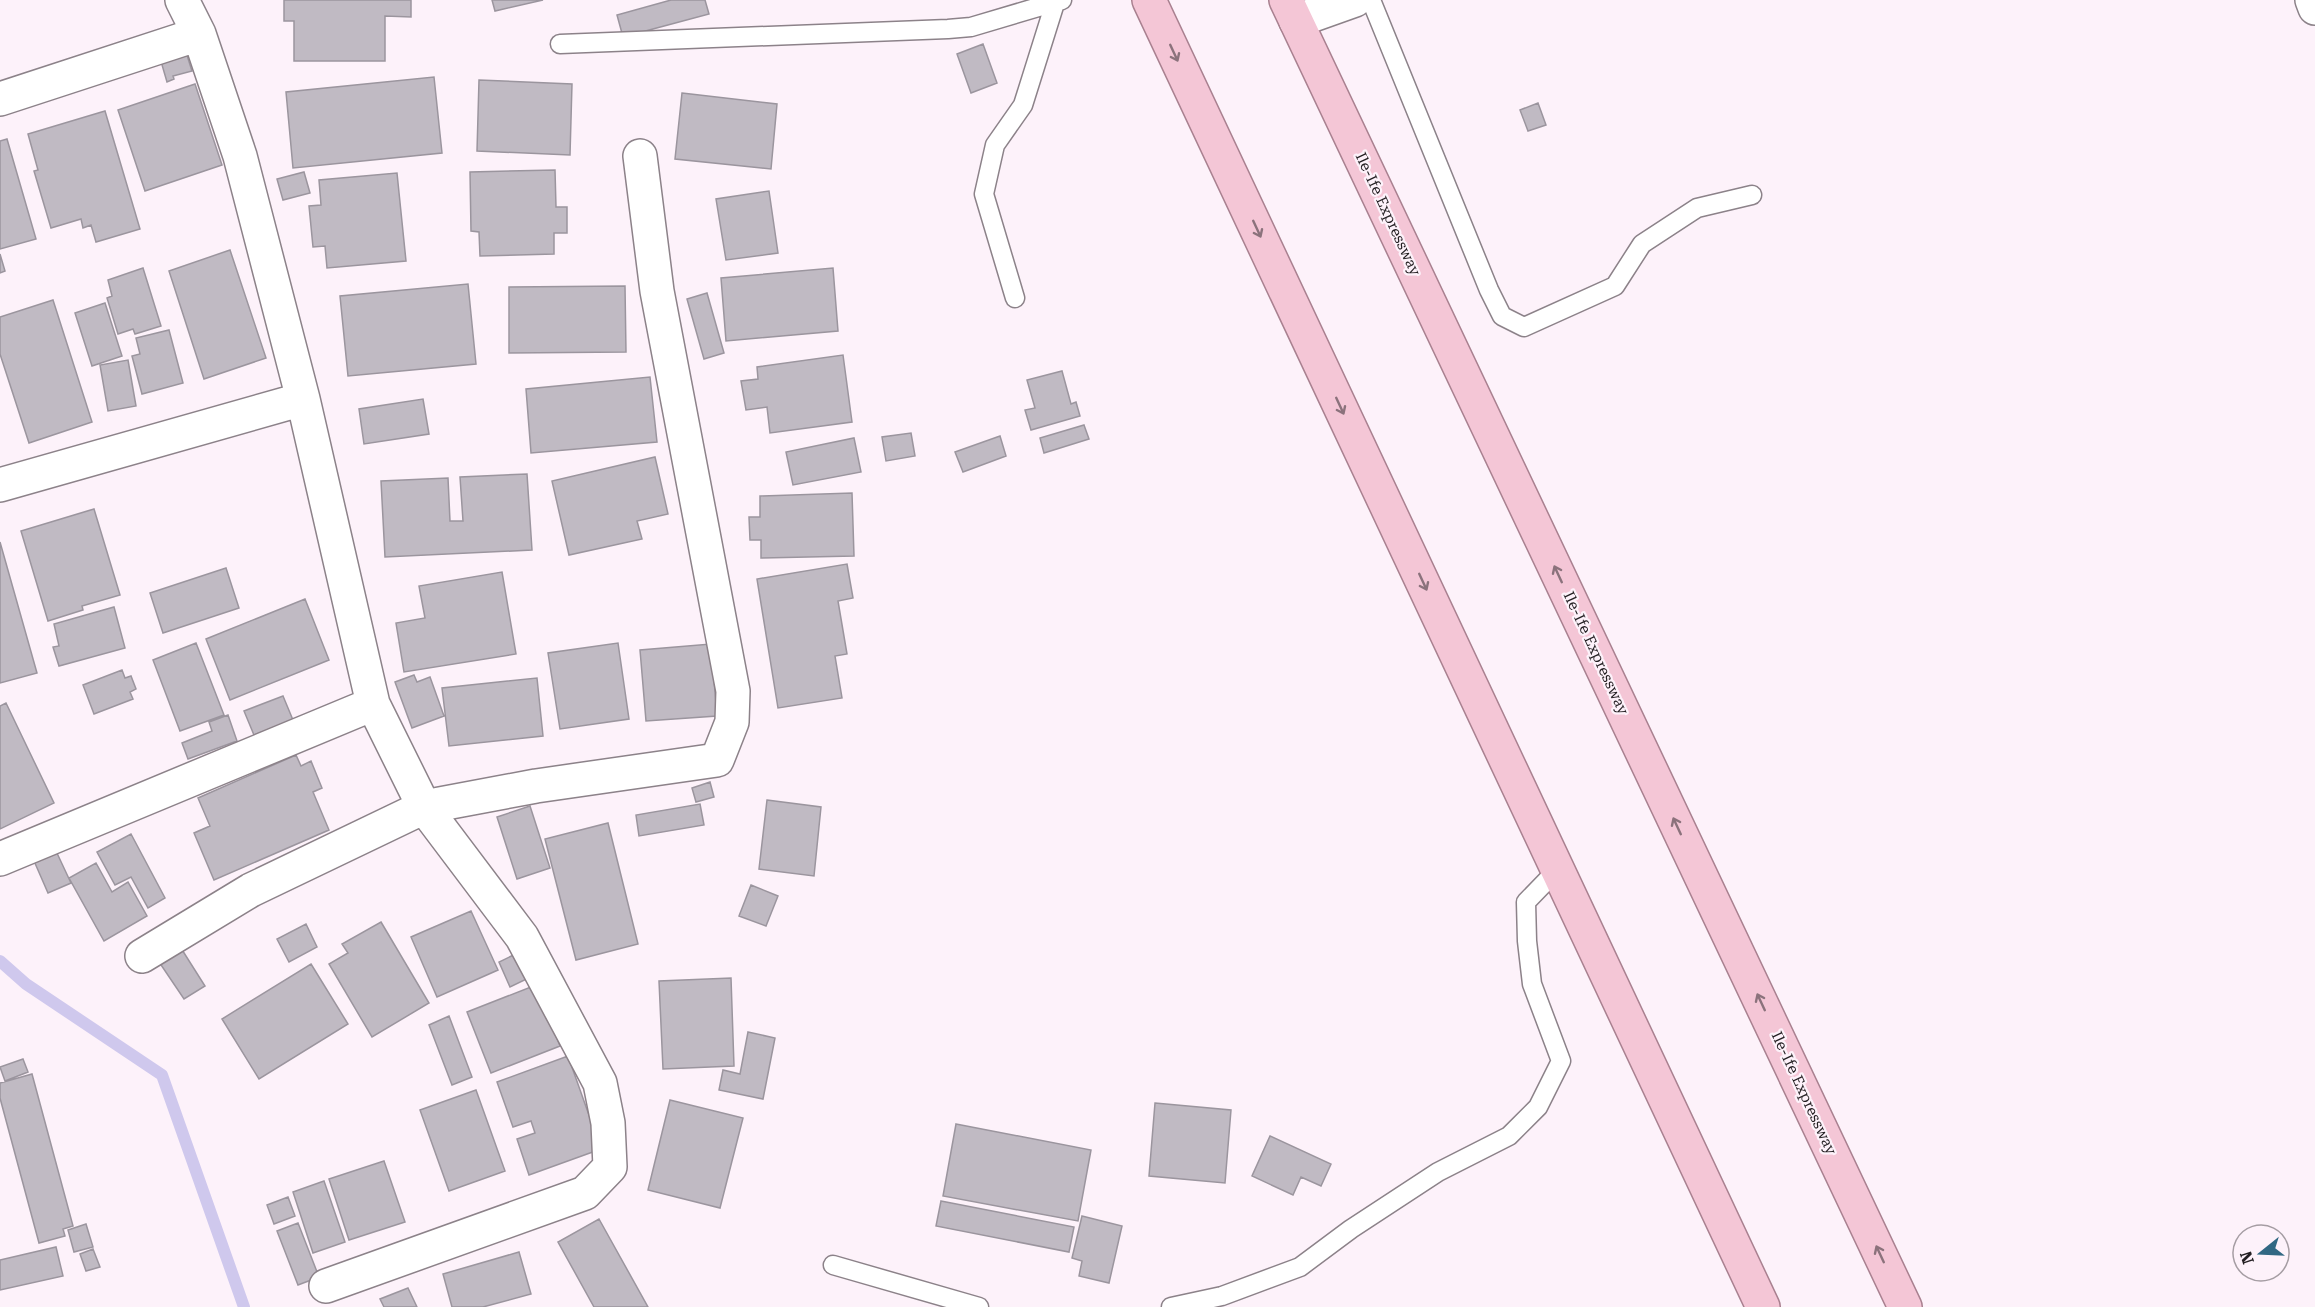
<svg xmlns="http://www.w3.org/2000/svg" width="2315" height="1307" viewBox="0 0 2315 1307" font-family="'Roboto Serif',serif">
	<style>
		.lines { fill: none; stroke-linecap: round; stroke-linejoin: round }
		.stream { stroke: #cfc8ed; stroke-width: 12 }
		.building { fill: #c0bac3; stroke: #9b959e; stroke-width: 1.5 }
		.service-casing { stroke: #8c8289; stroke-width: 21 }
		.minor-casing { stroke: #8c8289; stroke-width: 36 }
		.trunk-casing { stroke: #a98190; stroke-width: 36 }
		.service { stroke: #fff; stroke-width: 18 }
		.minor { stroke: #fff; stroke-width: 33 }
		.trunk { stroke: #f4c6d6; stroke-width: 33 }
		.oneway { stroke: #8b727c }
		.labels { text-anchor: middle; stroke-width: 4.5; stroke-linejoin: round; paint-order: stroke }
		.street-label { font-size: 15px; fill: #221e21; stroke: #fdf2fa }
	</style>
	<rect width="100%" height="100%" fill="#fdf2fa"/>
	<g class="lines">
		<!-- stream -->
		<path class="stream" d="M 0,961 L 26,984 L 162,1075 L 244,1307"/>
	</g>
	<!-- building -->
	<path class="building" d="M 284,0 L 411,0 L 411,17 L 385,16 L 385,61 L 294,61 L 294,21 L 284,21 Z
		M 492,0 L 543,0 L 495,11 Z
		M 671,0 L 705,0 L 709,14 L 623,37 L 617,15 Z
		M 983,44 L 997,83 L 971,93 L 957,54 Z
		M 185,49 L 192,71 L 173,76 L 174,79 L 167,82 L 160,58 Z
		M 434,77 L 442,153 L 293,168 L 286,92 Z
		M 479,80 L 572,84 L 570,155 L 477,151 Z
		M 195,84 L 222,165 L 145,191 L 118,110 Z
		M 682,93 L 777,104 L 771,169 L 675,159 Z
		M 1538,103 L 1546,125 L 1528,131 L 1520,110 Z
		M 105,111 L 140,229 L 96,242 L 91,225 L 83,228 L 81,219 L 51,228 L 34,171 L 38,170 L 28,134 Z
		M 7,139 L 36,239 L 0,249 L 0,141 Z
		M 555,170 L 556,207 L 567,207 L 567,233 L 554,233 L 554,254 L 480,256 L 479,232 L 471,231 L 470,172 Z
		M 304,172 L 310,193 L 283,200 L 277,179 Z
		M 397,173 L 406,261 L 327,268 L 325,246 L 313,247 L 309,206 L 321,205 L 319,180 Z
		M 769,191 L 778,253 L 726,260 L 716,199 Z
		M 230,250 L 266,358 L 204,379 L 169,271 Z
		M 0,254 L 5,271 L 0,273 Z
		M 143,268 L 161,326 L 135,334 L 133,329 L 118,334 L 107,298 L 112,296 L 108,280 Z
		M 833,268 L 838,331 L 726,341 L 721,278 Z
		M 468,284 L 476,364 L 348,376 L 340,296 Z
		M 625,286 L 626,352 L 509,353 L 509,287 Z
		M 707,293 L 724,353 L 704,359 L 687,299 Z
		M 53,300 L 92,422 L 29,443 L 0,354 L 0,317 Z
		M 105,303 L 122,356 L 92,366 L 75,313 Z
		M 169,330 L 183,383 L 142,394 L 132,356 L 140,354 L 136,338 Z
		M 843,355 L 852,422 L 770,433 L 767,407 L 746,410 L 741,381 L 758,379 L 757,367 Z
		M 128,360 L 136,406 L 108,411 L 100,365 Z
		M 1062,371 L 1071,404 L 1076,402 L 1080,416 L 1031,430 L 1025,410 L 1035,408 L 1027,380 Z
		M 650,377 L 657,442 L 531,453 L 526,389 Z
		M 423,399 L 429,434 L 364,444 L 359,409 Z
		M 1084,425 L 1089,439 L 1044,453 L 1040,438 Z
		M 911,433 L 915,456 L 886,461 L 882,437 Z
		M 1000,436 L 1006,456 L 963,472 L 955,452 Z
		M 854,438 L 861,472 L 793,485 L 786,452 Z
		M 655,457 L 668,514 L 637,521 L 642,539 L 569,555 L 552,481 Z
		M 527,474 L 532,550 L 385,557 L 381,481 L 448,478 L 450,521 L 463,521 L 460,477 Z
		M 852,493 L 854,556 L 761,558 L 761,540 L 750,540 L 749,517 L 760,517 L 760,496 Z
		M 94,509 L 120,595 L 82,606 L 83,610 L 48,621 L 21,531 Z
		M 0,542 L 37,673 L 0,683 Z
		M 847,564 L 853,598 L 838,601 L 847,654 L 835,656 L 842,698 L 778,708 L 757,579 Z
		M 226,568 L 239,608 L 163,633 L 150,593 Z
		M 502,572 L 516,654 L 404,672 L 396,623 L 425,618 L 419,586 Z
		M 305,599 L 329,660 L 230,700 L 206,639 Z
		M 114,607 L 125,648 L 59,666 L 53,647 L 59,646 L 54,624 Z
		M 196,643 L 224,715 L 180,731 L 153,660 Z
		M 618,643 L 629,719 L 560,729 L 548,653 Z
		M 711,644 L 717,716 L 646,721 L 640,650 Z
		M 122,670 L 125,678 L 131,676 L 136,689 L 130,692 L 133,699 L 94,714 L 83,685 Z
		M 414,675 L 417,682 L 430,677 L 444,716 L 412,728 L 395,682 Z
		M 537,678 L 543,736 L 449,746 L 442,688 Z
		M 283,696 L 293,720 L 254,735 L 244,711 Z
		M 6,703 L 54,803 L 0,829 L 0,706 Z
		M 228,715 L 237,741 L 188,759 L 182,743 L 212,731 L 209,722 Z
		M 296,755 L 301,766 L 311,761 L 322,788 L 313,792 L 329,830 L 214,880 L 194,833 L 210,826 L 198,798 Z
		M 710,782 L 714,797 L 696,802 L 692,788 Z
		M 767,800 L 821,807 L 814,876 L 759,869 Z
		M 700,804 L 704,825 L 639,836 L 636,815 Z
		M 530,806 L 550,868 L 517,879 L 497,817 Z
		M 608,823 L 638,944 L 576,960 L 545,839 Z
		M 131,834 L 165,898 L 148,908 L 131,877 L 115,885 L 97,852 Z
		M 56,851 L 71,883 L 48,893 L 34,861 Z
		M 96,863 L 112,892 L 128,882 L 147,916 L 104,941 L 69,878 Z
		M 751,885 L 778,896 L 766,926 L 739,916 Z
		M 471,911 L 498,970 L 437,997 L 411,937 Z
		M 381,922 L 429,1003 L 372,1037 L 329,964 L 348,953 L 342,944 Z
		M 306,924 L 317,947 L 289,962 L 277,939 Z
		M 179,945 L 205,986 L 184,999 L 157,959 Z
		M 524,950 L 535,975 L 510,987 L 499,962 Z
		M 311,964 L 348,1024 L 259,1079 L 222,1019 Z
		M 731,978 L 734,1066 L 663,1069 L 659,981 Z
		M 536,985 L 560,1046 L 491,1073 L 467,1012 Z
		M 449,1016 L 472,1077 L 452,1085 L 429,1025 Z
		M 748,1032 L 775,1038 L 763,1099 L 719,1090 L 723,1070 L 740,1074 Z
		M 568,1056 L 601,1149 L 529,1175 L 517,1139 L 535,1133 L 531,1121 L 513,1127 L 497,1082 Z
		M 23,1059 L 28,1072 L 5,1081 L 0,1067 Z
		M 32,1074 L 73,1226 L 63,1229 L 65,1236 L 39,1243 L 0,1098 L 0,1083 Z
		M 476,1090 L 505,1171 L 449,1191 L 420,1110 Z
		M 670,1100 L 743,1118 L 720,1208 L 648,1190 Z
		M 1155,1103 L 1231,1110 L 1225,1183 L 1149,1176 Z
		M 956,1124 L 1091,1150 L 1078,1221 L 943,1196 Z
		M 1270,1136 L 1331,1164 L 1321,1186 L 1301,1177 L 1293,1195 L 1252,1176 Z
		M 384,1161 L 405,1222 L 349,1240 L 329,1179 Z
		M 324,1181 L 345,1242 L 313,1253 L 293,1192 Z
		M 288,1197 L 295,1216 L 274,1224 L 267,1205 Z
		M 941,1201 L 1074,1227 L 1069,1252 L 936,1226 Z
		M 1082,1216 L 1122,1226 L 1109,1283 L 1079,1276 L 1082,1261 L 1072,1258 Z
		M 599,1219 L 648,1307 L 594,1307 L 558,1242 Z
		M 298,1223 L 319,1277 L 298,1285 L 277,1231 Z
		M 86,1224 L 93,1247 L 74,1252 L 68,1230 Z
		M 56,1247 L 63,1276 L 0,1290 L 0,1260 Z
		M 93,1249 L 100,1267 L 86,1271 L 80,1254 Z
		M 519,1252 L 531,1294 L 483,1307 L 452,1307 L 443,1274 Z
		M 408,1288 L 417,1307 L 384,1307 L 380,1299 Z"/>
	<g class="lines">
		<!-- service casing -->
		<g class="service-casing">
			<path id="service" d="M 1371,0 L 1489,290 L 1502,316 L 1524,327 L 1615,286 L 1642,244 L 1697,208 L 1752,195
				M 560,44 L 948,29 L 971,27 L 1062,0
				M 1015,298 L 984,194 L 995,145 L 1023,105 L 1055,3
				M 833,1265 L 979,1307
				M 1171,1307 L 1222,1296 L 1300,1267 L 1351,1229 L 1438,1172 L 1509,1136 L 1538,1107 L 1561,1061 L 1532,984 L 1527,941 L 1526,902 L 1558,869"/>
		</g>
		<!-- minor casing -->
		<g class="minor-casing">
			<path id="minor" d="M 182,0 L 199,34 L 240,156 L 303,399 L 373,704 L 424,807 L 522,937 L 600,1083 L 608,1123 L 610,1167 L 585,1193 L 326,1286
				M 2312,0 L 2315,8
				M 1296,21 L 1355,0
				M 0,99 L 199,34
				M 0,485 L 303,399
				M 0,859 L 373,704
				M 142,956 L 251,890 L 424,807 L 536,786 L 717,760 L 732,722 L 733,691 L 657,291 L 640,156"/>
		</g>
		<!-- trunk casing -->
		<g class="trunk-casing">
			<path id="trunk" d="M 1149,0 L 1763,1307
				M 1286,0 L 1905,1307"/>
		</g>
		<!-- service -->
		<use href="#service" class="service"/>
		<!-- minor -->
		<use href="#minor" class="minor"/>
		<!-- trunk -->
		<use href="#trunk" class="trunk"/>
	</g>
	<!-- one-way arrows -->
	<defs><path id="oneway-shaft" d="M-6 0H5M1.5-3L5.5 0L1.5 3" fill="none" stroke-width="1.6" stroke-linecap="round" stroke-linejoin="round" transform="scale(1.5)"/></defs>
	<g class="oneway">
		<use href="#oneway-shaft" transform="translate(1174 53) rotate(65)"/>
		<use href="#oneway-shaft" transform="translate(1257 229) rotate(65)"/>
		<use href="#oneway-shaft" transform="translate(1340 406) rotate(65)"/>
		<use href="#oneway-shaft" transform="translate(1558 574) rotate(-115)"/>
		<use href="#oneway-shaft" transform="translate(1423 582) rotate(65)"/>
		<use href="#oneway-shaft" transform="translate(1677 826) rotate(-115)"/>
		<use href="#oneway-shaft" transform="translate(1761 1002) rotate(-115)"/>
		<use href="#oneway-shaft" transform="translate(1880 1254) rotate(-115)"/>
	</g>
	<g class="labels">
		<!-- street labels -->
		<g class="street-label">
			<text transform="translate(1388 214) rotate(65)" y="5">Ile-Ife Expressway</text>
			<text transform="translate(1596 653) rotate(65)" y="5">Ile-Ife Expressway</text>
			<text transform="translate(1804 1093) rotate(65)" y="5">Ile-Ife Expressway</text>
		</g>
	</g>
	<!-- north arrow -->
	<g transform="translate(2261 1253) rotate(252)"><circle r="28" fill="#fdf2fa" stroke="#a59da3" stroke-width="1.5"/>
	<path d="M0-4.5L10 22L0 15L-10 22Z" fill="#316883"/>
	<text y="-9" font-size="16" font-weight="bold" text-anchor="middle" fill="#221e21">N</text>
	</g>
</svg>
